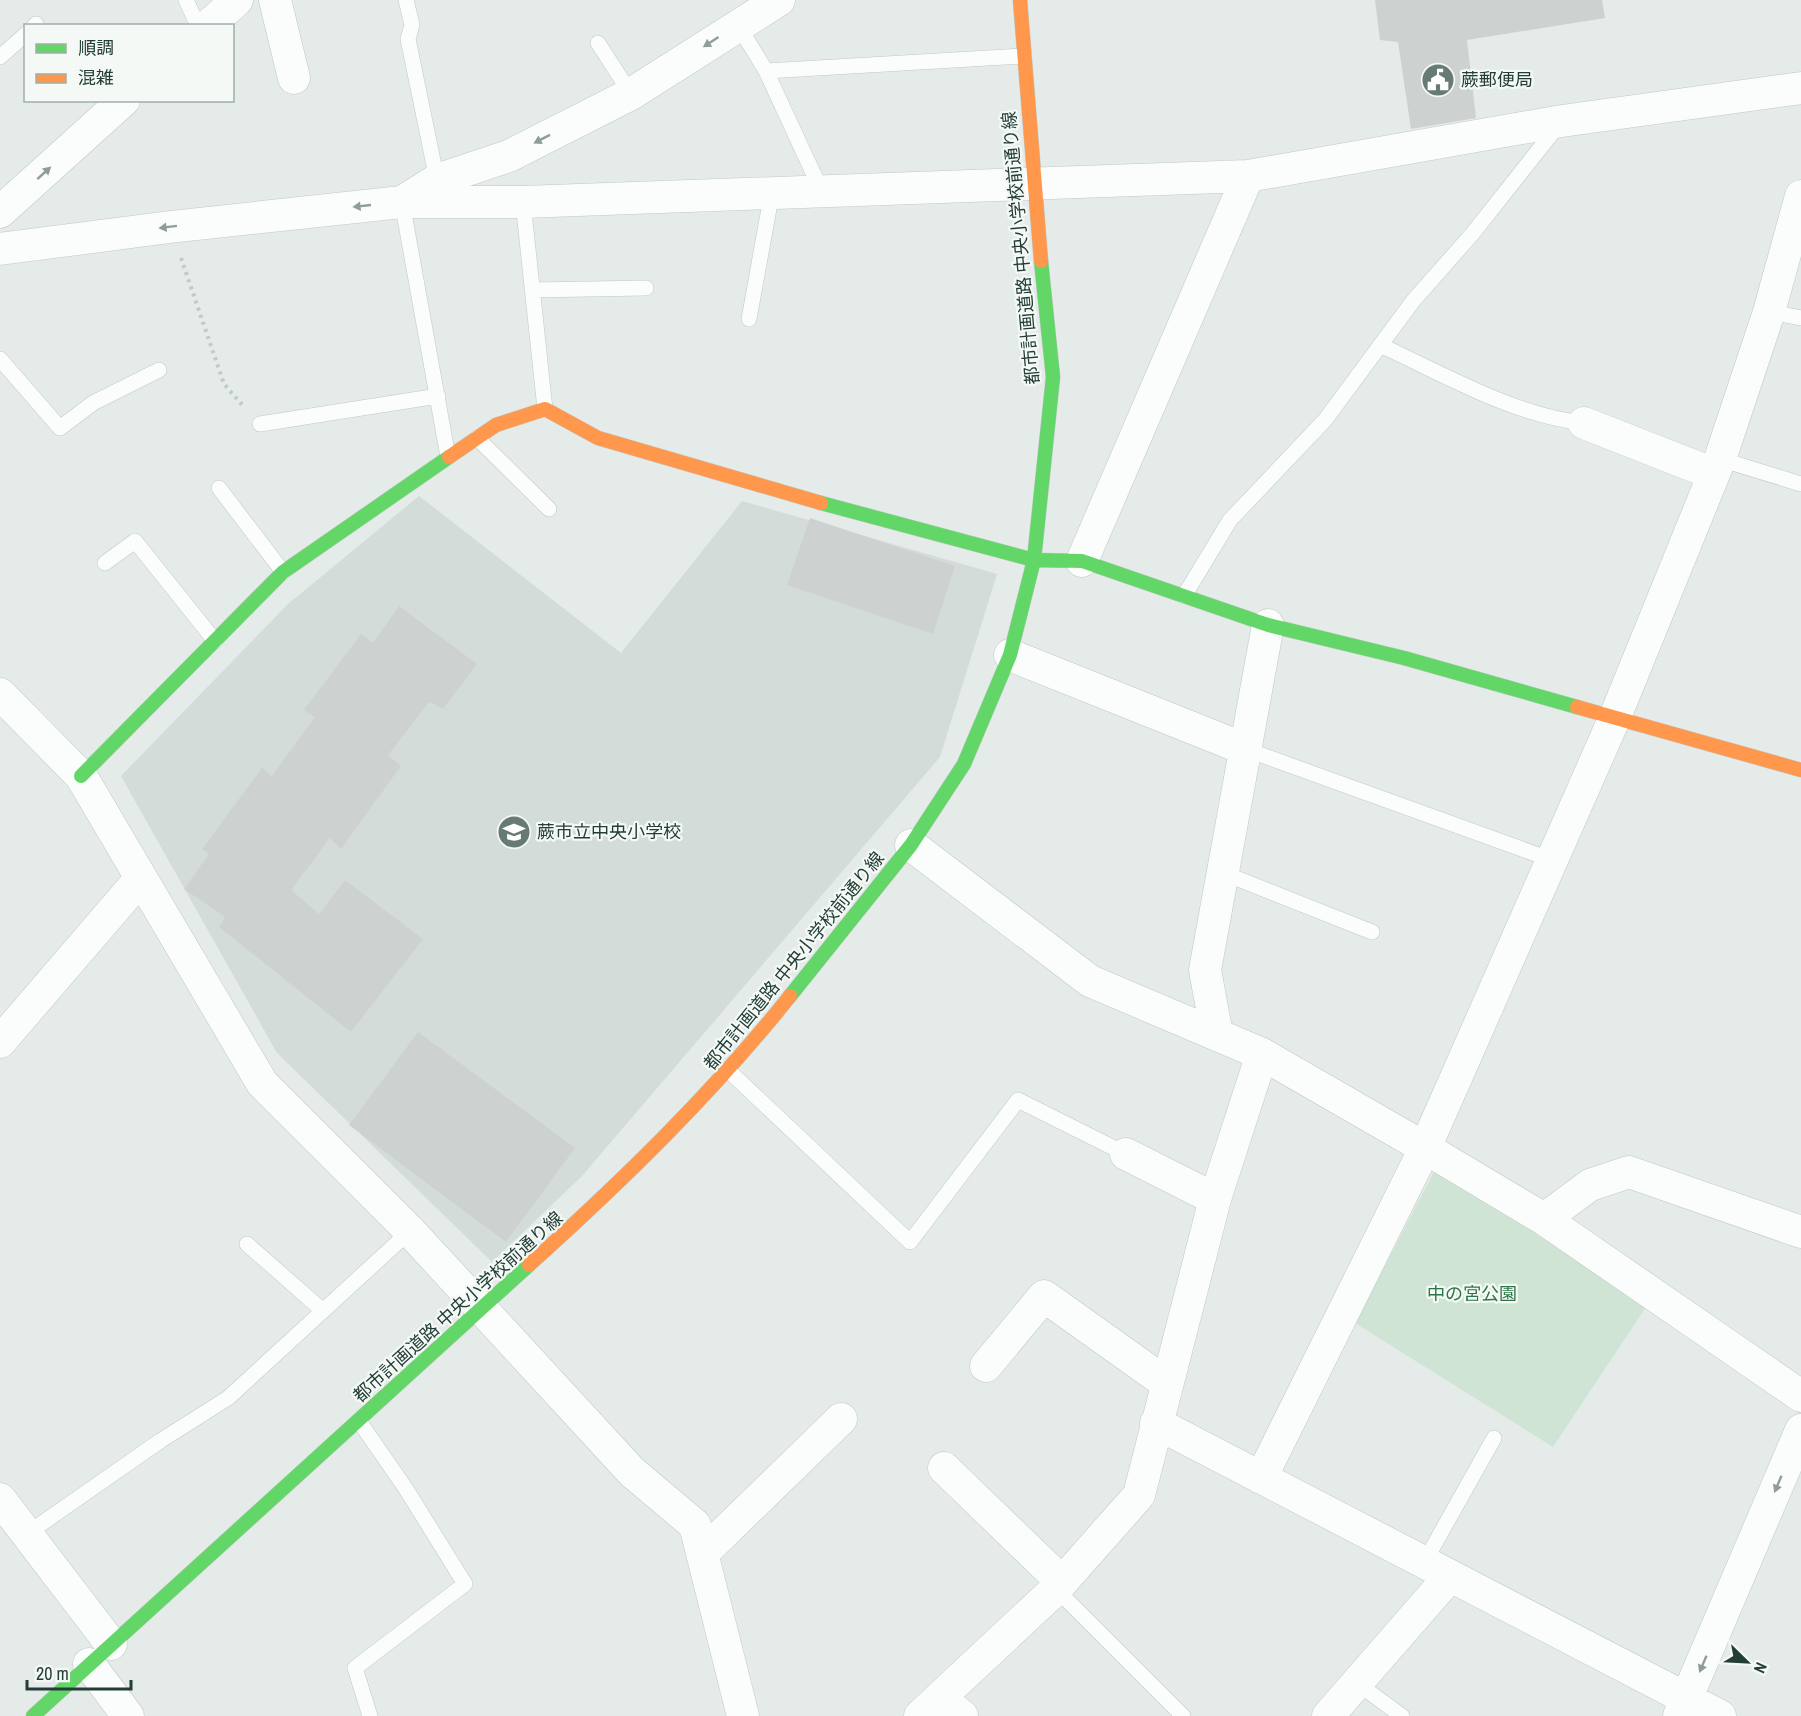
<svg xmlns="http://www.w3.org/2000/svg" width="1801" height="1716" viewBox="0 0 1801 1716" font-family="'Archivo Narrow','Noto Sans JP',sans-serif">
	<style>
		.built { fill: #d3dcd8 }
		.green { fill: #cfe4d5 }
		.building { fill: #cdd2d0 }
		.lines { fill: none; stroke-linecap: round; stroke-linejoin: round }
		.lane-casing { stroke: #c2c8c5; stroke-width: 16 }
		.street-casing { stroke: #c2c8c5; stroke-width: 33 }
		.fast-casing { stroke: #c1c9c5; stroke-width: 15 }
		.slow-casing { stroke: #c1c9c5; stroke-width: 15 }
		.path { stroke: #c2cac6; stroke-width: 4; stroke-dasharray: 3 4.5; stroke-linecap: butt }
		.lane { stroke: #fbfcfc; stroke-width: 15 }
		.street { stroke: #fbfcfc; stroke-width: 32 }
		.fast { stroke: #63d668; stroke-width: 14 }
		.slow { stroke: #ff974d; stroke-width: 14 }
		.oneway { fill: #8f9d99 }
		.labels { text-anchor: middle; stroke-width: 4.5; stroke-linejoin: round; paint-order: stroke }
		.poi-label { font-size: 18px; fill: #233e36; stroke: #f4f9f6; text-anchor: start }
		.street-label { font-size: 18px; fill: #233e36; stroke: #f4f9f6 }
		.park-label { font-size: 18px; fill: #2d7547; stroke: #f4f9f6 }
	</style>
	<rect width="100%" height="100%" fill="#e5ebe8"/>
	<!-- built -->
	<path class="built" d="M 419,496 L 621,653 L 742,501 L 997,574 L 940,757 L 582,1176 L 492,1262 L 277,1053 L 121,776 L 288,604 Z"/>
	<!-- green -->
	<path class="green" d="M 1436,1168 L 1648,1304 L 1553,1447 L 1355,1323 Z"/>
	<!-- building -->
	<path class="building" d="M 1375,0 L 1602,0 L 1605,18 L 1467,40 L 1476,118 L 1411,129 L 1398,42 L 1380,40 Z
		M 810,518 L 955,566 L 933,634 L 787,585 Z
		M 399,606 L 477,664 L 443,709 L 429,702 L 388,755 L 401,766 L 341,849 L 330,838 L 291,890 L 319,914 L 345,880 L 423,939 L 351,1032 L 219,927 L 225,917 L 184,889 L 209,854 L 202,849 L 262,768 L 272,776 L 315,717 L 304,710 L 361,634 L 373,643 Z
		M 418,1032 L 575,1148 L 506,1242 L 349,1125 Z"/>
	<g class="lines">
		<!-- lane casing -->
		<g class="lane-casing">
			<path id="lane" d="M 186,0 L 198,26
				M 406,0 L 412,25 L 408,39 L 437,180
				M 738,25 L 766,71 L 1024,56
				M 34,26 L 36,24
				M 598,43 L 631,94
				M 0,57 L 26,34
				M 766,71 L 821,190
				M 402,202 L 448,457
				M 523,202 L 545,409
				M 532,290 L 646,288
				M 1769,312 L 1801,318
				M 749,319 L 772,192
				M 1380,345 C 1443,374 1515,416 1584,423
				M 0,359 L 60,428 L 93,403 L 159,370
				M 260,424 L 438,396
				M 477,438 L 549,509
				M 1720,459 L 1801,484
				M 219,488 L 283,572
				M 105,563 L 135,541 L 215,641
				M 1184,596 L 1230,520 L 1325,420 L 1413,301 L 1473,233 L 1560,123
				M 1245,749 L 1552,860
				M 1223,873 L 1372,932
				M 729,1071 L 910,1242 L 1018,1100 L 1126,1154
				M 247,1244 L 322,1310
				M 359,1421 L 406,1489 L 465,1584 L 355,1668 L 370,1716
				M 28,1533 L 160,1441 L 228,1398 L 410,1231
				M 1424,1563 L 1494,1438
				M 1056,1589 L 1183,1716
				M 1357,1683 L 1402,1716"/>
		</g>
		<!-- street casing -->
		<g class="street-casing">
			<path id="street" d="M 275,0 L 294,78
				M 208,26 L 237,0
				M 402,202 L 523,202 L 1248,176 L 1562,121 L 1801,88
				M 0,212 L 124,100
				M 0,249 L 170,227 L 402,202 L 437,180 L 509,156 L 631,94 L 779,0
				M 1584,423 L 1714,474
				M 1082,561 L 1248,176
				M 1010,655 L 1245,749
				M 0,694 L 81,776 L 262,1083 L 410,1231 L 632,1472 L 695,1525 L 743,1716
				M 911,845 L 1090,981 L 1262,1054 L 1425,1148 L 1544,1219 L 1801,1396
				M 1217,1035 L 1205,970 L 1268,625
				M 0,1042 L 141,878
				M 1126,1154 L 1215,1199
				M 1544,1219 L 1590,1185 L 1629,1172 L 1801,1232
				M 986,1366 L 1044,1296 L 1166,1383
				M 1156,1423 L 1720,1716
				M 944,1468 L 1062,1582
				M 1261,1478 L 1425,1148 L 1615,717 L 1720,459 L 1769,312 L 1801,196
				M 0,1499 L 111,1644
				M 702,1554 L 841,1419
				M 89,1664 L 128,1716
				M 940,1698 L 962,1716
				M 920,1716 L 1056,1589 L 1139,1495 L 1215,1199 L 1262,1054
				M 1328,1716 L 1450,1576
				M 1679,1716 L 1801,1430"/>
		</g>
		<!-- fast casing -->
		<g class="fast-casing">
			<path id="fast" d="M 821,503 L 1034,560 L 1082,561 L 1268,625 L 1404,658 L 1577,707
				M 81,776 L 283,572 L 449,457
				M 790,996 L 911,845 L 964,764 L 1010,655 L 1034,560 L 1053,377 L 1041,261
				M 33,1716 L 529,1265"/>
		</g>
		<!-- slow casing -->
		<g class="slow-casing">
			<path id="slow" d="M 1020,0 L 1041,261
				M 449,457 L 496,425 L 545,409 L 598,438 L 821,503
				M 1577,707 L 1801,770
				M 529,1265 C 622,1181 712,1094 790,996"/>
		</g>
		<!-- path -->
		<path class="path" d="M 181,258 L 224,384 L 244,407"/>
		<!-- lane -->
		<use href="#lane" class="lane"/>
		<!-- street -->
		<use href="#street" class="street"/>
		<!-- fast -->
		<use href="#fast" class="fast"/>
		<!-- slow -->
		<use href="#slow" class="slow"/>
	</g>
	<!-- one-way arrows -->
	<defs><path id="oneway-solid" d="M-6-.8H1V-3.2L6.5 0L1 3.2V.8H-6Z" transform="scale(1.5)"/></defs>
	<g class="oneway">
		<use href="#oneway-solid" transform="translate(711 42) rotate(147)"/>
		<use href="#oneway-solid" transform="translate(542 139) rotate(153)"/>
		<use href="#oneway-solid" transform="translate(44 173) rotate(-42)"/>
		<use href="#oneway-solid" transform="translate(362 206) rotate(174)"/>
		<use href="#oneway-solid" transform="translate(168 227) rotate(173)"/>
		<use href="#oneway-solid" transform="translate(1778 1484) rotate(113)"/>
		<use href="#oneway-solid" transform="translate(1703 1664) rotate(113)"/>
	</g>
	<!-- icons -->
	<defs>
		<g id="civic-disc" transform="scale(1.725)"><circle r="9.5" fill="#677b74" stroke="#f4f9f6"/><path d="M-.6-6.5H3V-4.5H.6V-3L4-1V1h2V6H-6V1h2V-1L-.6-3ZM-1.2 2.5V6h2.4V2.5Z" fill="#fff"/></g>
		<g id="school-disc" transform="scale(1.725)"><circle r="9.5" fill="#677b74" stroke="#f4f9f6"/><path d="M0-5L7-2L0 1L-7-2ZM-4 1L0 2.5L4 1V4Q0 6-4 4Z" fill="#fff"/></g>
	</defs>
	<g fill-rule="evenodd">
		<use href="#civic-disc" x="1438" y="80"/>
		<use href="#school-disc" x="514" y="832"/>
	</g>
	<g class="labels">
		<!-- poi labels -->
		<g class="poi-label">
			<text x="1461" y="86">蕨郵便局</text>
			<text x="537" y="838">蕨市立中央小学校</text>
		</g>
		<!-- street labels -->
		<g class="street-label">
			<text transform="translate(1021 248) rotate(-95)" y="6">都市計画道路 中央小学校前通り線</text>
			<text transform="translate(794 961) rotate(-51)" y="6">都市計画道路 中央小学校前通り線</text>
			<text transform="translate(458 1307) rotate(-42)" y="6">都市計画道路 中央小学校前通り線</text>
		</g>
		<!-- park labels -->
		<g class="park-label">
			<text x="1472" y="1300">中の宮公園</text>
		</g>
	</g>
	<!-- legend -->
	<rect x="24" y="24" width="210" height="78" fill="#f4f9f6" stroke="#a0aea9" stroke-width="1.5"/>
	<rect x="36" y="44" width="30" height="9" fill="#63d668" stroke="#a0aea9" stroke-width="1.5"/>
	<text x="78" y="54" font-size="18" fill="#233e36">順調</text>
	<rect x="36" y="74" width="30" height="9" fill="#ff974d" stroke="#a0aea9" stroke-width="1.5"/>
	<text x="78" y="84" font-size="18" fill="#233e36">混雑</text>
	<!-- north arrow -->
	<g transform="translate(1747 1662) rotate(114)" stroke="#f4f9f6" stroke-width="4.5" paint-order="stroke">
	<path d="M0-4.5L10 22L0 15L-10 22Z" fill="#233e36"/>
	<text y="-9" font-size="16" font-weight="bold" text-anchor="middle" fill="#233e36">N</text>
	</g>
	<!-- scale -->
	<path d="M27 1680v9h104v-9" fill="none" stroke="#233e36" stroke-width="3"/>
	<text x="36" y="1680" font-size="18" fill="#233e36" stroke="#f4f9f6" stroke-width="4.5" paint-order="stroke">20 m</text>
</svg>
